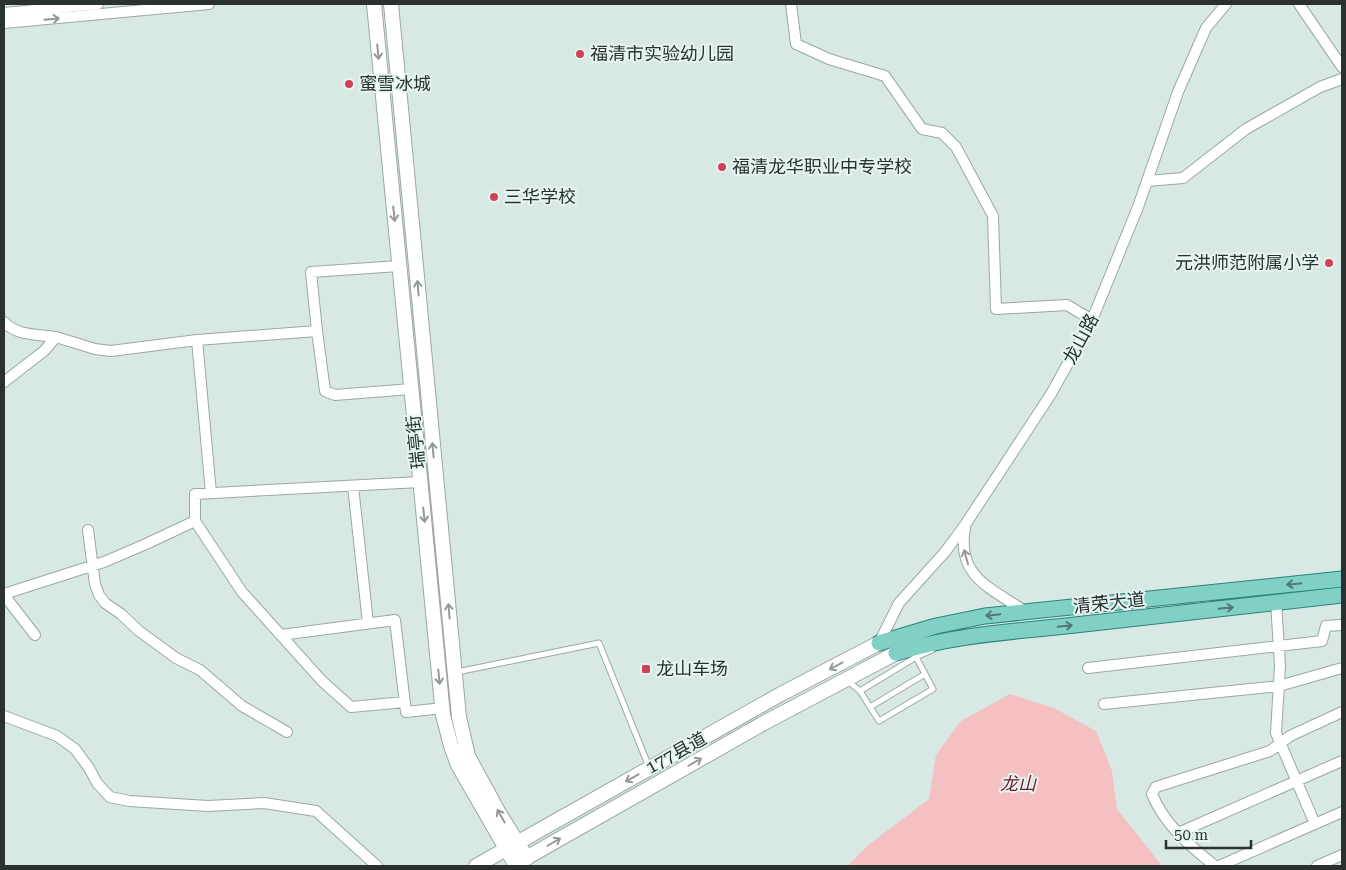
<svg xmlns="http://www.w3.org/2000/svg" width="1346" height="870" viewBox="0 0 1346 870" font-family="'Roboto Serif','Noto Sans SC',serif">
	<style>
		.green { fill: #f4c0c2 }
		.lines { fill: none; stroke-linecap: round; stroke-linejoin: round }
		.lane-casing { stroke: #9aa8a5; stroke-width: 7 }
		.street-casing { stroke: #9aa8a5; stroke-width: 12 }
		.secondary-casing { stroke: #9aa8a5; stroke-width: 16 }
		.primary-casing { stroke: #2c8476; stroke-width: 17 }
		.lane { stroke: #fff; stroke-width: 5 }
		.street { stroke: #fff; stroke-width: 10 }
		.secondary { stroke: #fff; stroke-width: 14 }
		.primary { stroke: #81d0c4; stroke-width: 15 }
		.oneway { stroke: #959898 }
		.oneway2 { stroke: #527973 }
		.poi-dot { fill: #d14057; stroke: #e5f5f1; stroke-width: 2 }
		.labels { text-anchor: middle; stroke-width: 4; stroke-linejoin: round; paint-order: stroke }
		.poi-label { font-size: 18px; fill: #2b3130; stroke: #e5f5f1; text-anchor: start }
		.street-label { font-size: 18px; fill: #2b3130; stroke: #e5f5f1 }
		.park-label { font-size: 18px; font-style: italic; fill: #6c1b28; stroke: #e5f5f1 }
	</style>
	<rect width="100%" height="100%" fill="#d8e8e4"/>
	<!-- green -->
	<path class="green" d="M 1010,694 L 1054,708 L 1096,731 L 1112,771 L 1117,809 L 1162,866 L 848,866 L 867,846 L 929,799 L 936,755 L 961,721 Z"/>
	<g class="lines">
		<!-- lane casing -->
		<g class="lane-casing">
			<path id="lane" d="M 457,672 L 599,643 L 649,767
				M 848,681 L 860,691 L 916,657 L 932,650
				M 860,691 L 879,721 L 933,689 L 916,657
				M 870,707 L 925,674"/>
		</g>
		<!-- street casing -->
		<g class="street-casing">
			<path id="street" d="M 791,4 L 796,44 L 829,59 L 885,76 L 922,129 L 942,133 L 956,147 L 993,216 L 996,309 L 1067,305 L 1092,320
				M 1299,4 L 1342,67
				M 4,13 L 98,4
				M 4,23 L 209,4
				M 1147,181 L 1183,178 L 1246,129 L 1320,87 L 1342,79
				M 4,322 C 17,336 37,334 56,337
				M 317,331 L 325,391 L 335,395 L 411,389
				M 197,340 L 317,331 L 311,272 L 399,266
				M 4,382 L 44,351 L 56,337 L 95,349 L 111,351 L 197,340 L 211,493
				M 353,486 L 368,623
				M 965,528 C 956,577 991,588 1026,612
				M 88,530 L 95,584 L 99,595 L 105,603 L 121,614 L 139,631 L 176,658 L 200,670 L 242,706 L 287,732
				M 4,594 L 104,562 L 146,544 L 195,521
				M 4,595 L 35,635
				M 1276,602 L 1280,666 L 1276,733 L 1315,824
				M 281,635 L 395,620 L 406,712 L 443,708
				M 879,643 L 899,603 L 945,552 L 965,525 L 1051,394 L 1092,320 L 1138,207 L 1178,92 L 1206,28 L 1226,4
				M 1088,668 L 1322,641 L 1326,626 L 1342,625
				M 405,702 L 351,707 L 322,681 L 242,592 L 195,521 L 195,494 L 420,482
				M 1104,704 L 1279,686 L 1342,668
				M 4,716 L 57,736 L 75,749 L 89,768 L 97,783 L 110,797 L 129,801 L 208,806 L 264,803 L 316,811 L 377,866
				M 1178,833 L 1342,761
				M 1215,866 C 1190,846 1164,824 1152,794 L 1156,787 L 1270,751 L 1290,736 L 1342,712
				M 1219,866 L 1342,812
				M 1317,866 L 1342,855"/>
		</g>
		<!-- secondary casing -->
		<g class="secondary-casing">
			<path id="secondary" d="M 374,4 L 443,715 L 451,746 L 458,765 L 515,864
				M 391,4 L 459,717 L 468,756 L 499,813 L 527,858
				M 519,862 L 762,724 L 896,653
				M 476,866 L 781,694 L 879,643"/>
		</g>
		<!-- primary casing -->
		<g class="primary-casing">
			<path id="primary" d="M 879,643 L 936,626 L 985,616 L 1342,579
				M 896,653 C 957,634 1013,632 1075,625 C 1164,615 1253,605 1342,595"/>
		</g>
		<!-- lane -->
		<use href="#lane" class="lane"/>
		<!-- street -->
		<use href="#street" class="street"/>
		<!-- secondary -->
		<use href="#secondary" class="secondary"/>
		<!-- primary -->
		<use href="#primary" class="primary"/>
	</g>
	<!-- one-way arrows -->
	<defs><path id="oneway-shaft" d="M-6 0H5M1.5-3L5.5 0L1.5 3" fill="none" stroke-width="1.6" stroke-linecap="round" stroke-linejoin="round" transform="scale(1.25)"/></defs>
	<g class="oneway">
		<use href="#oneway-shaft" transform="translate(52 19) rotate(-5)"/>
		<use href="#oneway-shaft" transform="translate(378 52) rotate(84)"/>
		<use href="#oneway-shaft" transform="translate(394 214) rotate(84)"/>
		<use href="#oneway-shaft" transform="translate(418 288) rotate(-95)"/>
		<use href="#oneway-shaft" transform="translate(433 450) rotate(-95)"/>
		<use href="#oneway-shaft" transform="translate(424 515) rotate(84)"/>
		<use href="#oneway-shaft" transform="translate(966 557) rotate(-106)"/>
		<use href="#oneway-shaft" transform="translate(449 611) rotate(-95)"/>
		<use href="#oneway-shaft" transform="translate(836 666) rotate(152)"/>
		<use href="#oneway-shaft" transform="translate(439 677) rotate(84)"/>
		<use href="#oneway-shaft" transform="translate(695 762) rotate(-30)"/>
		<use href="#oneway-shaft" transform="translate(632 778) rotate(151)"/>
		<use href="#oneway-shaft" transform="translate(501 816) rotate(-120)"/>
		<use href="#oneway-shaft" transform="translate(554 842) rotate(-30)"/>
	</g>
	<g class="oneway2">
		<use href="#oneway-shaft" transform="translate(1294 584) rotate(174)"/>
		<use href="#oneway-shaft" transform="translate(1226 608) rotate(-6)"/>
		<use href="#oneway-shaft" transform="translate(993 615) rotate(174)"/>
		<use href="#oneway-shaft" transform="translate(1065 626) rotate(-6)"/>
	</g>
	<!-- markers -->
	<g class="poi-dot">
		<circle cx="580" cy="54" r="5"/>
		<circle cx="349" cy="84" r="5"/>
		<circle cx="722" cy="167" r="5"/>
		<circle cx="494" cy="197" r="5"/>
		<circle cx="1329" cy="263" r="5"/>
		<rect x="641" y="664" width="10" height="10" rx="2.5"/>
	</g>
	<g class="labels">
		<!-- poi labels -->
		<g class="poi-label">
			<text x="590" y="60">福清市实验幼儿园</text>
			<text x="359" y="90">蜜雪冰城</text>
			<text x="732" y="173">福清龙华职业中专学校</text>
			<text x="504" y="203">三华学校</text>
			<text x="1319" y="269" text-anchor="end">元洪师范附属小学</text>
			<text x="656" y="675">龙山车场</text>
		</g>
		<!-- street labels -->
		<g class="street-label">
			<text transform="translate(1081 339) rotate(-62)" y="6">龙山路</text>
			<text transform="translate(416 442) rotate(-96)" y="6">瑞亭街</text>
			<text transform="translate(1109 603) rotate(-6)" y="6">清荣大道</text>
			<text transform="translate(676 753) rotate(-29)" y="6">177县道</text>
		</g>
		<!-- park labels -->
		<g class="park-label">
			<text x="1018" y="790">龙山</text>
		</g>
	</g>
	<!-- border -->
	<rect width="1346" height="870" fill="none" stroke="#2b3130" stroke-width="10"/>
	<!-- scale -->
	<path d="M1166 840v8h85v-8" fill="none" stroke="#2b3130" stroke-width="2.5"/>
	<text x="1174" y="840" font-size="15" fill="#2b3130" stroke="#e5f5f1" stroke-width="4" paint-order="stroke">50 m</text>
</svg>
